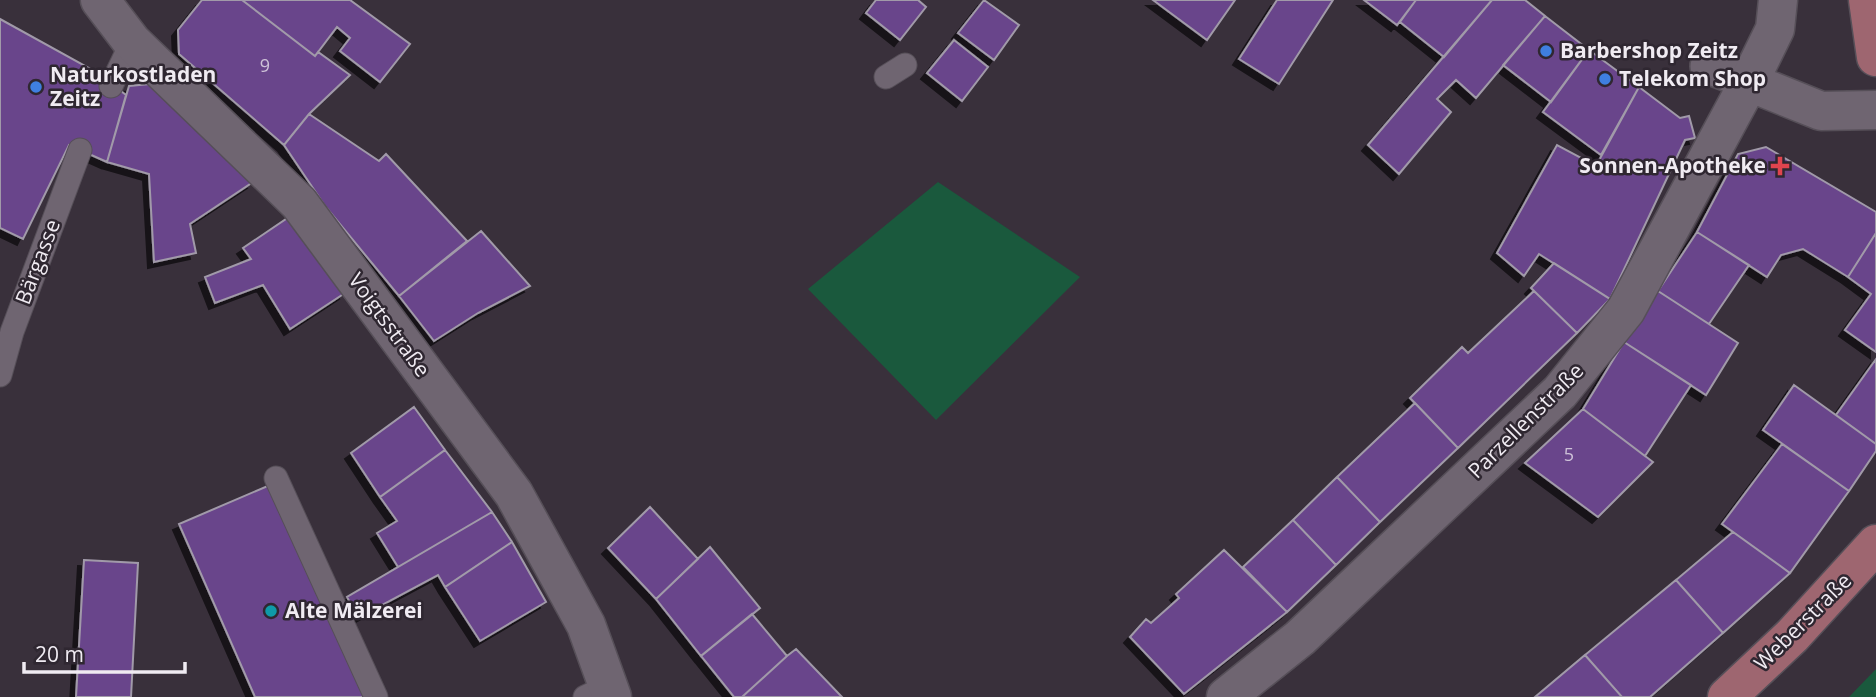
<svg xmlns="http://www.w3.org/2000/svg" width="1876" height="697" viewBox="0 0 1876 697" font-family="'Open Sans',sans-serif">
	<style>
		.green { fill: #1a593d }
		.building { fill: #69458b; stroke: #a19aa9; stroke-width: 2; filter: url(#shadow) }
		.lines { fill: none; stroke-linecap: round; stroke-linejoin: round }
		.service-casing { stroke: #564f58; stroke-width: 25 }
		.pedestrian-casing { stroke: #564f58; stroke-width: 38 }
		.minor-casing { stroke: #564f58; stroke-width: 41 }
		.primary-casing { stroke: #564f58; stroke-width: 41 }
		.service { stroke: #6f6571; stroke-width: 23 }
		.pedestrian { stroke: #6f6571; stroke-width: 35 }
		.minor { stroke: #6f6571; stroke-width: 38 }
		.primary { stroke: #9e6670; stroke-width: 38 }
		.shop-dot { fill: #3f7fe0; stroke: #2f2731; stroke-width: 2.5 }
		.health-dot { fill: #e0444e; stroke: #2f2731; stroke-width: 2.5 }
		.culture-dot { fill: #0f9aa8; stroke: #2f2731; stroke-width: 2.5 }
		.labels { text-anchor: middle; stroke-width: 5; stroke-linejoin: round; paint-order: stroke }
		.number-label { font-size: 18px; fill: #cec2d8 }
		.poi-label { font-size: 21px; font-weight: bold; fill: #f0ebf2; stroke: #2f2731; text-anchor: start }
		.street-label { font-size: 21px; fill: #f0ebf2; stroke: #2f2731 }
	</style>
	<defs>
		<filter id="shadow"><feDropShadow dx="-6" dy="6" stdDeviation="0" flood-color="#0009"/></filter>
	</defs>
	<rect width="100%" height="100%" fill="#39303b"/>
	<!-- green -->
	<path class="green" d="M 938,182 L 1080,277 L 936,420 L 808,289 Z
		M 1876,669 L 1876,697 L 1849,697 Z"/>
	<!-- building -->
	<path class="building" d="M 202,0 L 242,0 L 315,56 L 318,52 L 350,75 L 309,114 L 284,145 L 179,54 L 178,30 Z
		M 242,0 L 350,0 L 410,44 L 380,82 L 340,51 L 350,38 L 337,27 L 315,56 Z
		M 876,0 L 918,0 L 926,7 L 900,40 L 866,13 Z
		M 984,0 L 1019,25 L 994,60 L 958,33 Z
		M 1153,0 L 1235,0 L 1207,40 Z
		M 1277,0 L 1333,0 L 1279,84 L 1239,59 Z
		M 1364,0 L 1416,0 L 1397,25 Z
		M 1416,0 L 1492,0 L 1444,57 L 1400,22 Z
		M 1492,0 L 1525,0 L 1545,16 L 1476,98 L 1456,80 L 1437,99 L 1451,112 L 1399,174 L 1368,145 Z
		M 1545,16 L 1589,50 L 1551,102 L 1503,65 Z
		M 0,19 L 98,73 L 126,95 L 107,162 L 69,145 L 23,239 L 0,228 Z
		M 954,40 L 988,67 L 962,101 L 927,73 Z
		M 1589,50 L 1639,87 L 1601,155 L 1543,112 Z
		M 150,84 L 253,182 L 190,224 L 196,253 L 154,262 L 149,174 L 107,162 L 129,86 Z
		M 1639,87 L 1680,118 L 1689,116 L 1695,138 L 1685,140 L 1610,299 L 1539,254 L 1524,276 L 1497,253 L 1557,145 L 1596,166 Z
		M 309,114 L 379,161 L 386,154 L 467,241 L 399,296 L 325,206 L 284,145 Z
		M 1766,147 L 1876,212 L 1876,233 L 1848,277 L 1803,249 L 1781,255 L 1767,277 L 1697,232 L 1738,154 Z
		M 292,215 L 345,293 L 290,329 L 263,285 L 215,303 L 205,277 L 251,259 L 243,248 Z
		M 481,231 L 530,286 L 478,313 L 434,341 L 399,296 Z
		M 1697,232 L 1749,265 L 1709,324 L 1658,291 Z
		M 1876,233 L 1876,352 L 1845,330 L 1871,294 L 1848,277 Z
		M 1554,263 L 1610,299 L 1577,333 L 1531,288 Z
		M 1534,291 L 1577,333 L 1458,448 L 1410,398 L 1462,347 L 1468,353 Z
		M 1658,291 L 1738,343 L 1706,395 L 1624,342 Z
		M 1624,342 L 1691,385 L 1645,456 L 1583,409 Z
		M 1876,359 L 1876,444 L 1836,415 Z
		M 1794,385 L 1876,444 L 1876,451 L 1849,491 L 1763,430 Z
		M 1415,403 L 1458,448 L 1380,522 L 1337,477 Z
		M 414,407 L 445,450 L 380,497 L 351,453 Z
		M 1583,409 L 1653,462 L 1598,517 L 1525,463 Z
		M 1782,444 L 1849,491 L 1790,573 L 1722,524 Z
		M 445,450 L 492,512 L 398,567 L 377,533 L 397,521 L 380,497 Z
		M 1337,477 L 1380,522 L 1336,565 L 1293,520 Z
		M 270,485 L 364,697 L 255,697 L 179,524 Z
		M 650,507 L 698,559 L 656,599 L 608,548 Z
		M 492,512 L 512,542 L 445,587 L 438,575 L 358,618 L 347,597 Z
		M 1293,520 L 1336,565 L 1287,612 L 1243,567 Z
		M 1733,532 L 1790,573 L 1723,633 L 1676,580 Z
		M 512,542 L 546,602 L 480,641 L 445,587 Z
		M 710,547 L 760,608 L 701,656 L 656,599 Z
		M 1224,550 L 1287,612 L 1184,694 L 1130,637 L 1146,619 L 1151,623 L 1179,598 L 1176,594 Z
		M 84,560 L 138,563 L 131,697 L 76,697 Z
		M 1676,580 L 1723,633 L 1650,697 L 1622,697 L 1585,655 Z
		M 752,614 L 787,656 L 742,697 L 734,697 L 701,656 Z
		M 796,649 L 842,697 L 742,697 L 787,656 Z
		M 1585,655 L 1622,697 L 1535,697 Z"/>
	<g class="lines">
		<!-- service casing -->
		<g class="service-casing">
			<path id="service" d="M 886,77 L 905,65
				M 111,86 L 132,42
				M 0,375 L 12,332 L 80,150
				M 276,478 L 376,697
				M 585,697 L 608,686"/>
		</g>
		<!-- pedestrian casing -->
		<g class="pedestrian-casing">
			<path id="pedestrian" d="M 1708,66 L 1749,82"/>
		</g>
		<!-- minor casing -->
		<g class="minor-casing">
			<path id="minor" d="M 100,0 L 132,42 L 299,203 L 514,494 L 586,625 L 612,697
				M 1749,82 L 1821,111 L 1876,110
				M 1226,697 L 1300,638 L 1560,392 L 1626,310 L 1749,82 L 1775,29 L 1778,0"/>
		</g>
		<!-- primary casing -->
		<g class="primary-casing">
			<path id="primary" d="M 1868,0 L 1876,57
				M 1727,697 L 1792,636 L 1876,544"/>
		</g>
		<!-- service -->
		<use href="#service" class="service"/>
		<!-- pedestrian -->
		<use href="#pedestrian" class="pedestrian"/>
		<!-- minor -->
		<use href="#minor" class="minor"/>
		<!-- primary -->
		<use href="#primary" class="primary"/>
	</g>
	<!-- markers -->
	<g class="shop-dot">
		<circle cx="1546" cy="51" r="7"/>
		<circle cx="1605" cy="79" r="7"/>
		<circle cx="36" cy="87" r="7"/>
	</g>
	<path class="health-dot" d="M1776.5 155.5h7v7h7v7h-7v7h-7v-7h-7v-7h7z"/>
	<circle class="culture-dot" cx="271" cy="611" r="7"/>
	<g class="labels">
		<!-- number labels -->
		<g class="number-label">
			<text x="265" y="72">9</text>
			<text x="1569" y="461">5</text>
		</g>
		<!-- poi labels -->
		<g class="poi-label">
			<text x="1560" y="58">Barbershop Zeitz</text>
			<text x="50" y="82">Naturkostladen<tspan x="50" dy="24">Zeitz</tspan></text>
			<text x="1619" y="86">Telekom Shop</text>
			<text x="1766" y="173" text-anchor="end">Sonnen-Apotheke</text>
			<text x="285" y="618">Alte Mälzerei</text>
		</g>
		<!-- street labels -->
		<g class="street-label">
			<text transform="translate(38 262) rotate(-69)" y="7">Bärgasse</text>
			<text transform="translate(389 325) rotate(54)" y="7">Voigtsstraße</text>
			<text transform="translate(1526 421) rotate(-45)" y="7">Parzellenstraße</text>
			<text transform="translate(1803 622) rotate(-45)" y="7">Weberstraße</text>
		</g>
	</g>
	<!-- scale -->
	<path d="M24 662v10h161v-10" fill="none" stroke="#f0ebf2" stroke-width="3.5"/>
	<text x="35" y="662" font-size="21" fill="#f0ebf2" stroke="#2f2731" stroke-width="5" paint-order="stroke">20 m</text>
</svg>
